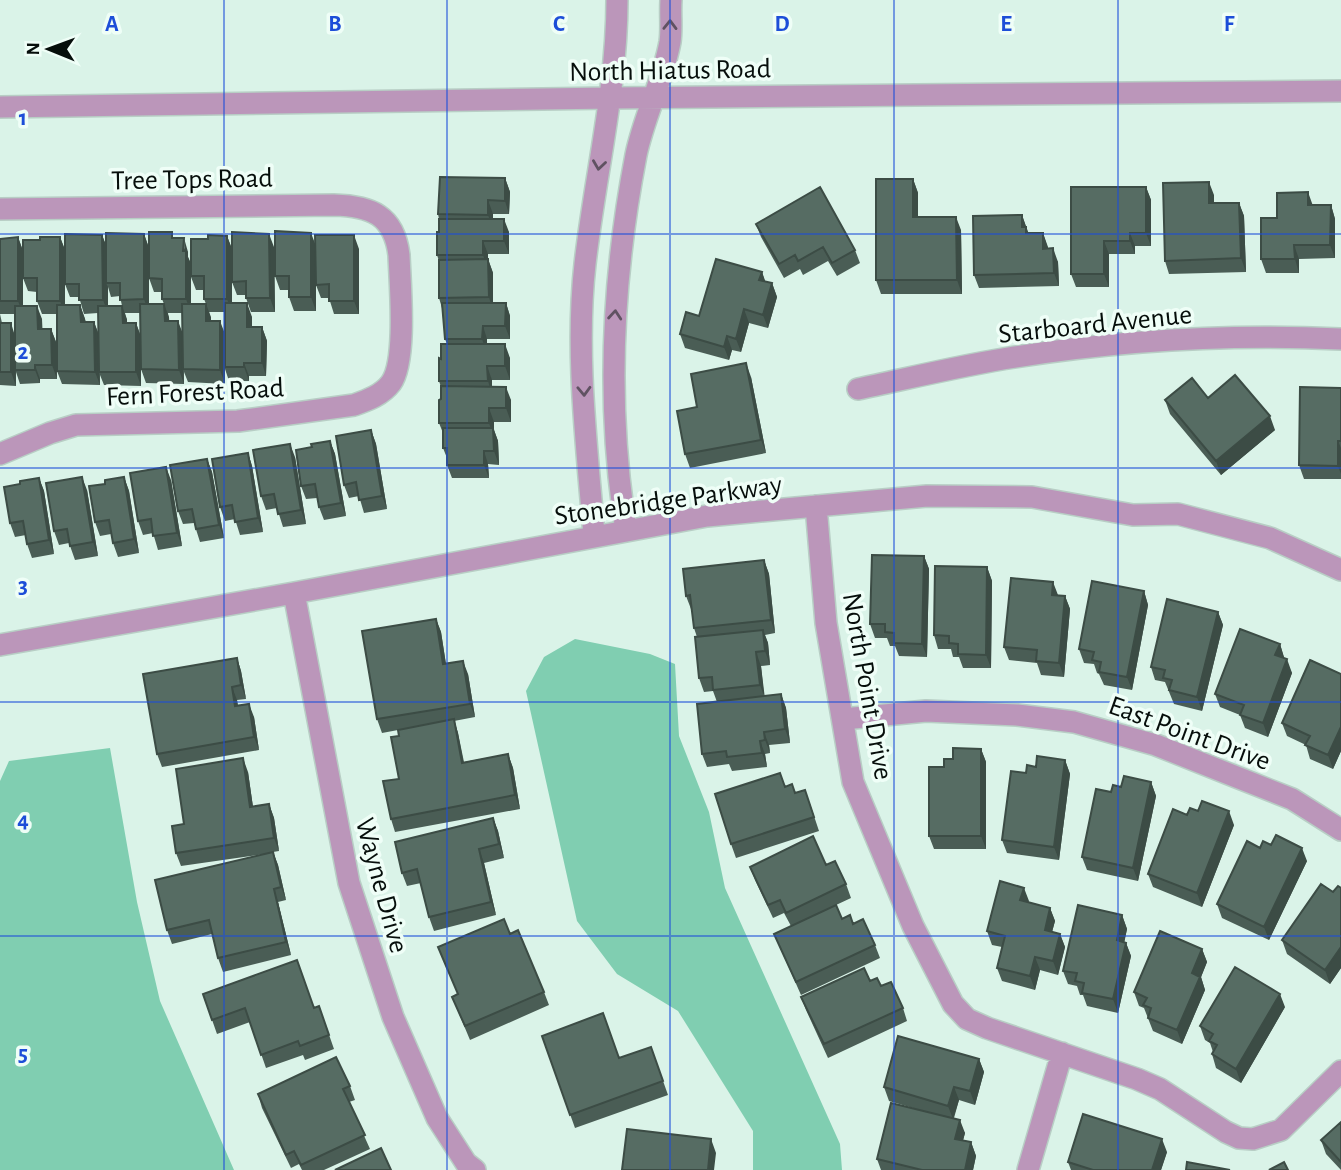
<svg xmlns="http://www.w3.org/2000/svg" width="1341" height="1170" viewBox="0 0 1341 1170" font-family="'Alegreya Sans',sans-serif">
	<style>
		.water { fill: #80ceb1 }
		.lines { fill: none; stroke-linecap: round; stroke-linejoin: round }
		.minor-casing { stroke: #b8cec5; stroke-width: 24 }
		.minor { stroke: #bb96ba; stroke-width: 21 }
		.wall { fill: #4a5d55; fill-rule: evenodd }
		.shaded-wall { fill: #3c4c45 }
		.building { fill: #566c63; stroke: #3c4c45; stroke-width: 2 }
		.oneway { stroke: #605262 }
		.grid { fill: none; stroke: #1d4ed8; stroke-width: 2; stroke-opacity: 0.55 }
		.labels { text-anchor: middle; stroke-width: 7; stroke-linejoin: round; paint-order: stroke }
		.street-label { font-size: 28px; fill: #060e0b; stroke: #effef7 }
		.grid-label { font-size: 23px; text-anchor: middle; font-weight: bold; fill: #1d4ed8; stroke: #effef7; stroke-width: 7; stroke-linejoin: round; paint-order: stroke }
	</style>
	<rect width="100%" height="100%" fill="#daf3e8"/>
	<!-- water -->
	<path class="water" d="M 575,639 L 650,654 L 675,664 L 679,736 L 709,812 L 725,888 L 840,1144 L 842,1170 L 753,1170 L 753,1131 L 678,1011 L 617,974 L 577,921 L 526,691 L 544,657 Z
		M 110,748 L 137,902 L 160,1001 L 234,1170 L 0,1170 L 0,781 L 9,761 Z"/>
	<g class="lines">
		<!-- minor casing -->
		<g class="minor-casing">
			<path id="minor" d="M 0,107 L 611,98 L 1341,91
				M 0,209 L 334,205 C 371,206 394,215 399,255 C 400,284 407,361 391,383 C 382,395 368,400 354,405 L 238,421 L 76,425 L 50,433 L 0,454
				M 858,389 C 910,378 963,365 1015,357 C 1122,340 1233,334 1341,339
				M 816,506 L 826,623 L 853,782 L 913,926 L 953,1004 L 967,1019 L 987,1028 L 1137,1079 L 1160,1089 L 1226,1132 L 1239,1138 L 1253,1139 L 1281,1130 L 1341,1071
				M 626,530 C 606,405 612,279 636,155 C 644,116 663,81 670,42 C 672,29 670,14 671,0
				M 594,535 C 587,447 575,352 585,264 C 595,176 617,89 617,0
				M 294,593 L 349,883 L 393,1017 L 437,1118 L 466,1163 L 475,1170
				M 0,645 L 294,593 L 707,516 L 927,496 L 1032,497 L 1133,515 L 1178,514 L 1270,538 L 1341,570
				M 843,719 L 926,711 L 1017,715 L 1074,722 L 1156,745 L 1239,778 L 1292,799 L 1341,830
				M 1028,1170 L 1062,1053"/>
		</g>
		<!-- minor -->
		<use href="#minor" class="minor"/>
	</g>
	<!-- wall -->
	<path class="wall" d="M 505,178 L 510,192 L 509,214 L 493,214 L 493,219 L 509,232 L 509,254 L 488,254 L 488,259 L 493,273 L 493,303 L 506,303 L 510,316 L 510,339 L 487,339 L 487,344 L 510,358 L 510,380 L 492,380 L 492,387 L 511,400 L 511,422 L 494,422 L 494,430 L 498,441 L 499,465 L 488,464 L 489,478 L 452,478 L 447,465 L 447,458 L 443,448 L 443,433 L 439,423 L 441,387 L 439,381 L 441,359 L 447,344 L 445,339 L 442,308 L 439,298 L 439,261 L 437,255 L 439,219 L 438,214 Z
		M 913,179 L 918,193 L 918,217 L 961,230 L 962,294 L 881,294 L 876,280 Z
		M 1146,187 L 1151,200 L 1151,246 L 1135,246 L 1135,254 L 1109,254 L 1109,287 L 1076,287 L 1071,274 Z
		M 1214,195 L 1214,203 L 1239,203 L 1244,216 L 1246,272 L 1169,274 L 1165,261 Z
		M 1312,205 L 1331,205 L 1335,219 L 1335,258 L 1299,259 L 1299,273 L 1266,273 L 1261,259 L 1277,218 Z
		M 1022,215 L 1028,233 L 1043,233 L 1048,249 L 1058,262 L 1059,286 L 979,288 L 974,275 Z
		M 756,224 L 855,250 L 860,263 L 837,276 L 828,261 L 803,275 L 800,269 L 784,278 L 761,237 Z
		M 144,234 L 149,248 L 149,304 L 164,304 L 162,299 L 162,292 L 154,292 L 149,278 L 174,238 L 188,252 L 188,257 L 191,264 L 208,239 L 227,236 L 232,249 L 274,247 L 275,312 L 251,312 L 246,298 L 246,295 L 237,295 L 232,282 L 232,303 L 252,317 L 252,327 L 262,327 L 267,341 L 266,376 L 249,376 L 249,381 L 229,381 L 225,369 L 225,384 L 188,382 L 184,372 L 184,384 L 146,383 L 141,369 L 141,386 L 104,385 L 100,375 L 100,385 L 62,384 L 57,371 L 57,314 L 42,314 L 37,301 L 37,292 L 28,291 L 23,278 L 40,240 L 60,237 L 65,250 L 102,235 L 106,245 ZM 191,277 L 196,290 L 204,290 L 204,299 L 206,304 L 191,304 ZM 65,284 L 70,297 L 79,297 L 84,314 L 98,313 L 98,332 L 94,322 L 86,322 L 85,319 L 80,305 L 65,305 ZM 108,287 L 111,297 L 120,296 L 122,306 L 108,306 ZM 209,312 L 225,312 L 225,334 L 211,321 ZM 125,313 L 141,313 L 141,337 L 136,323 L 127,323 ZM 168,313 L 182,313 L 182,332 L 169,321 Z
		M 18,237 L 23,251 L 23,306 L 42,319 L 42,329 L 51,329 L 56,342 L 57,379 L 40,379 L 40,383 L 20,384 L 16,372 L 16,386 L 0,385 L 0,239 ZM 0,314 L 15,314 L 15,335 L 2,323 Z
		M 316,245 L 359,249 L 359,314 L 334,314 L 329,298 L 321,298 L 316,285 L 316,279 L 316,311 L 294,311 L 289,297 L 289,290 L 280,290 L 275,276 Z
		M 762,272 L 765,282 L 772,283 L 777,297 L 768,328 L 749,323 L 741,352 L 732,350 L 729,360 L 685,348 L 680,334 L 699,316 Z
		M 751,377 L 766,453 L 690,468 L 685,454 L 697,407 Z
		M 1341,388 L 1341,479 L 1304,479 L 1299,465 Z
		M 1208,398 L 1275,430 L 1221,475 L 1170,414 L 1165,400 Z
		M 371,430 L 376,444 L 387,509 L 364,513 L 359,496 L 349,498 L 344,485 Z
		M 330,441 L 335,454 L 346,516 L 324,520 L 319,507 L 317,498 L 306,499 L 301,486 L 312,447 Z
		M 248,453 L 252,466 L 263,532 L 240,535 L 235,519 L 225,521 L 220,507 Z
		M 295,457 L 306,524 L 283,527 L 277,508 L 266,510 L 261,496 Z
		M 207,459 L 212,472 L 224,538 L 200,542 L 194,523 L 183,524 L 178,511 Z
		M 124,477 L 129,491 L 139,553 L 118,557 L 113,543 L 111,534 L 100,536 L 95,522 L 105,484 Z
		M 39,478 L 44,491 L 54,554 L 32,558 L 27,544 L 26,535 L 15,537 L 10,523 L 20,484 Z
		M 171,480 L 182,546 L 158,550 L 153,533 L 143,535 L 138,521 Z
		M 87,490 L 98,556 L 75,560 L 69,543 L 59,545 L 54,531 Z
		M 924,556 L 929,569 L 927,657 L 899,656 L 895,646 L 890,646 L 887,638 L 875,638 L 870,624 Z
		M 764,560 L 769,574 L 775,633 L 765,635 L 768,643 L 770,665 L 761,666 L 764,696 L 781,694 L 786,708 L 790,743 L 769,745 L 770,753 L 765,754 L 767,767 L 732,771 L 729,764 L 707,767 L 702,754 L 717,702 L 713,691 L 704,692 L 699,678 L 697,637 L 694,628 L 692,609 L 691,609 L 686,596 Z
		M 987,567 L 992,581 L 991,668 L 963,668 L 959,657 L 953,657 L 951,649 L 938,649 L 934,635 Z
		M 1144,591 L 1148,605 L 1132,690 L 1104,685 L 1099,674 L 1097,673 L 1094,664 L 1084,663 L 1079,649 Z
		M 1058,595 L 1065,596 L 1070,609 L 1064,677 L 1041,675 L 1037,663 L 1009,660 L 1004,647 Z
		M 1218,612 L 1223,625 L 1202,711 L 1174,704 L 1165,682 L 1155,680 L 1151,667 Z
		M 436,619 L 441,632 L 446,664 L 468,674 L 475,717 L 454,721 L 458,733 L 464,762 L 508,754 L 513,768 L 520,809 L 395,832 L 391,819 L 399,779 L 399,736 L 398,730 L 382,733 L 377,719 Z
		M 1280,644 L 1284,658 L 1292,673 L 1268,737 L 1245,728 L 1240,715 L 1220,707 L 1215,694 Z
		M 237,658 L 241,671 L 246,699 L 237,700 L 238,706 L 254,717 L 259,750 L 162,767 L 157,754 Z
		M 1341,674 L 1341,751 L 1333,769 L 1310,759 L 1306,745 L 1287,736 L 1282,723 Z
		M 981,749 L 986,762 L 986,849 L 934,849 L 929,836 L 944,767 L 953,759 Z
		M 1065,760 L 1070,774 L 1059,860 L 1007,853 L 1002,840 L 1026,773 L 1036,767 Z
		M 248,772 L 253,807 L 269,804 L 274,818 L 279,851 L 273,852 L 278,865 L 286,900 L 278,902 L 291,955 L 223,972 L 218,958 L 212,934 L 172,944 L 167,930 L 271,853 L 181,866 L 176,853 L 184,824 Z
		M 1151,782 L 1156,796 L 1138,881 L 1087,870 L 1082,857 L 1111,792 L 1121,787 Z
		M 785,787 L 810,804 L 819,831 L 736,858 L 731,844 Z
		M 1198,811 L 1234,825 L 1202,907 L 1153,887 L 1148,874 L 1187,815 Z
		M 493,818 L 498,831 L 504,858 L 484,863 L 496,915 L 434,931 L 429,917 L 421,883 L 407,886 L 402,873 Z
		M 1260,848 L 1307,861 L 1269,940 L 1222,918 L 1217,904 Z
		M 826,865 L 846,884 L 851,898 L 836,905 L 842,919 L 853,924 L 875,945 L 880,958 L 801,995 L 774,934 L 791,926 L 784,913 L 773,918 L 755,880 L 750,867 Z
		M 1341,888 L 1341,968 L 1330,984 L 1287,954 L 1282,940 L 1333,892 Z
		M 1029,901 L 1028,902 L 1050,908 L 1055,921 L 1052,932 L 1060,934 L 1065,947 L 1058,975 L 1040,970 L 1035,990 L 1002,981 L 997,968 L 1002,947 L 992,945 L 987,931 Z
		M 1122,915 L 1127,929 L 1124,942 L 1126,943 L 1131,956 L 1118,1013 L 1087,1006 L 1083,995 L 1080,995 L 1077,986 L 1068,984 L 1063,971 Z
		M 510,934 L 544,992 L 549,1005 L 470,1040 L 452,997 L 458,994 L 438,947 Z
		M 1202,949 L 1207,962 L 1201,977 L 1205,990 L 1182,1044 L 1153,1031 L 1144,1008 L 1139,1006 L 1134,992 Z
		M 870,981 L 881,986 L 903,1008 L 907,1021 L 828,1058 L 806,1010 L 801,997 Z
		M 203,994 L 314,1008 L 319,1006 L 334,1049 L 305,1060 L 303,1055 L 266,1068 L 250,1022 L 217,1034 Z
		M 1285,1007 L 1241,1083 L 1216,1068 L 1212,1054 L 1213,1052 L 1210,1043 L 1205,1040 L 1200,1026 Z
		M 542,1036 L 619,1058 L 651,1047 L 668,1095 L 575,1128 Z
		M 979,1059 L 984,1072 L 975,1105 L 959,1100 L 954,1118 L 965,1133 L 963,1140 L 971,1142 L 976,1156 L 973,1170 L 881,1170 L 877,1159 L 930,1113 L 889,1101 L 884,1087 Z
		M 350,1086 L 355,1100 L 349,1102 L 370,1149 L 324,1170 L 302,1170 L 299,1164 L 291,1168 L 262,1108 L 258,1094 Z
		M 1341,1122 L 1341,1170 L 1326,1154 L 1321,1140 Z
		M 1167,1152 L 1161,1170 L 1071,1170 L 1068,1162 Z"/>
	<!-- shaded-wall -->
	<path class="shaded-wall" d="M 505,178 L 510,192 L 509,214 L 505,201 Z
		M 913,179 L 918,193 L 918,230 L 913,217 Z
		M 1209,182 L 1214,195 L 1214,217 L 1209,203 Z
		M 1146,187 L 1151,200 L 1151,246 L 1146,233 Z
		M 1308,192 L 1313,206 L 1308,205 Z
		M 488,200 L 493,214 L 493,228 L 488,215 Z
		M 1239,203 L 1244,216 L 1246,272 L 1241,258 Z
		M 1331,205 L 1335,219 L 1335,258 L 1330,245 Z
		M 1022,215 L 1031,240 L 1022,227 Z
		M 956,217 L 961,230 L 962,294 L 957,280 Z
		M 504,219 L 509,232 L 509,254 L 504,241 Z
		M 311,233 L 316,246 L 316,311 L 311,297 Z
		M 1043,233 L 1048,247 L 1048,262 L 1043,249 Z
		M 1130,233 L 1135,246 L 1135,254 L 1130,241 Z
		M 144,234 L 149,248 L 149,313 L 144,299 Z
		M 269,234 L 274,247 L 275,312 L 270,298 Z
		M 102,235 L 107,248 L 106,283 L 108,287 L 108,313 L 103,300 Z
		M 354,235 L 359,249 L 359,314 L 354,301 Z
		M 227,236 L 232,249 L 232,312 L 227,299 Z
		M 18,237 L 23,251 L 23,314 L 18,301 Z
		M 60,237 L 65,250 L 65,314 L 60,301 Z
		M 184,238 L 188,252 L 188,257 L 191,264 L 191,313 L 186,299 Z
		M 483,241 L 488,254 L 488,269 L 483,255 Z
		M 1104,241 L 1109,254 L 1109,287 L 1104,274 Z
		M 1294,245 L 1299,259 L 1299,273 L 1295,259 Z
		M 1053,248 L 1058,262 L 1059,286 L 1054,273 Z
		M 488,259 L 493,273 L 493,311 L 489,297 Z
		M 762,272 L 767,286 L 759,280 Z
		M 772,283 L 777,297 L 768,328 L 763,315 Z
		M 247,303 L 252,317 L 252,340 L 247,327 Z
		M 506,303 L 510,316 L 510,339 L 505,326 Z
		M 164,304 L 169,317 L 170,334 L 165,321 Z
		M 206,304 L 211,317 L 211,334 L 206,321 Z
		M 80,305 L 85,319 L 86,336 L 81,322 Z
		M 37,306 L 42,319 L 43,342 L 38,329 Z
		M 122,306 L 127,319 L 127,336 L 123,323 Z
		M 744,309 L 749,323 L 741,352 L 736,339 Z
		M 178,321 L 183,334 L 183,369 L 184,384 L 179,370 Z
		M 220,321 L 225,334 L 225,384 L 220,370 Z
		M 94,322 L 99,336 L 99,372 L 100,385 L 95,372 Z
		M 11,323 L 15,336 L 16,386 L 11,372 Z
		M 136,323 L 141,337 L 141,386 L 136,372 Z
		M 483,326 L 487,339 L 487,353 L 482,339 Z
		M 262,327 L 267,341 L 266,376 L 262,363 Z
		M 51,329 L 56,342 L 57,379 L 52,365 Z
		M 727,336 L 732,350 L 729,360 L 724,347 Z
		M 505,344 L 510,358 L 510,380 L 505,366 Z
		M 244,363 L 249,376 L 249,381 L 244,367 Z
		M 746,363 L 751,377 L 766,453 L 761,440 Z
		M 35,365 L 40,379 L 40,383 L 35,370 Z
		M 487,366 L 492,380 L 492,394 L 488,381 Z
		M 506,387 L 511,400 L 511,422 L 506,408 Z
		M 489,408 L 494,422 L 494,430 L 498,441 L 499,465 L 494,451 L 493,435 L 489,423 Z
		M 1270,416 L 1275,430 L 1221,475 L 1216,461 Z
		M 371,430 L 376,444 L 387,509 L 382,496 Z
		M 330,441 L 335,454 L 346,516 L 341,503 Z
		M 1338,441 L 1341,448 L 1341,474 L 1338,466 Z
		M 290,444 L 295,457 L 306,524 L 301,510 Z
		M 484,451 L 488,464 L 489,478 L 484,465 Z
		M 248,453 L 252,466 L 263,532 L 258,518 Z
		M 207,459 L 212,472 L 224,538 L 219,525 Z
		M 166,467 L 171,480 L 182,546 L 177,533 Z
		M 82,477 L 87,490 L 98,556 L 93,542 Z
		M 124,477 L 129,491 L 139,553 L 134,539 Z
		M 39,478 L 44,491 L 54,554 L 49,540 Z
		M 924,556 L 929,569 L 927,657 L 922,644 Z
		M 764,560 L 769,574 L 775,633 L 771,620 Z
		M 987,567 L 992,581 L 991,668 L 986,655 Z
		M 1053,582 L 1058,595 L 1052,595 Z
		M 1144,591 L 1148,605 L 1132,690 L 1127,677 Z
		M 1065,596 L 1070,609 L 1064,677 L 1059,663 Z
		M 1218,612 L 1223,625 L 1202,711 L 1197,697 Z
		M 436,619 L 441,632 L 448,678 L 443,664 Z
		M 763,630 L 768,643 L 770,665 L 765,651 Z
		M 1280,644 L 1284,657 L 1280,668 L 1275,655 Z
		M 756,652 L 761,666 L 765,699 L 760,685 Z
		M 237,658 L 241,671 L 246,699 L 241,685 Z
		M 1287,659 L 1292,673 L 1268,737 L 1263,723 Z
		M 463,661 L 468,674 L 475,717 L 470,704 Z
		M 232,687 L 237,700 L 240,720 L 235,706 Z
		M 781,694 L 786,708 L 790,743 L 785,729 Z
		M 249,704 L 254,717 L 259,750 L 254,737 Z
		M 454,719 L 458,733 L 466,776 L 462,763 Z
		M 1341,727 L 1341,751 L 1333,769 L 1328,755 Z
		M 764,732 L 769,745 L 770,753 L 765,740 Z
		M 760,741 L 765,754 L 767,767 L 762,753 Z
		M 981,749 L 986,762 L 986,849 L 981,836 Z
		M 508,754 L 513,768 L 520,809 L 515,795 Z
		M 243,758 L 248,772 L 255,821 L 250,807 Z
		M 1065,760 L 1070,774 L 1059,860 L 1054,847 Z
		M 1151,782 L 1156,796 L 1138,881 L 1133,868 Z
		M 269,804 L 274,818 L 279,851 L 274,838 Z
		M 1229,811 L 1234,825 L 1202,907 L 1197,893 Z
		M 493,818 L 498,831 L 504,858 L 499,844 Z
		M 1302,848 L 1307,861 L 1269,940 L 1264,927 Z
		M 479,849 L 484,863 L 496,915 L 491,902 Z
		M 273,852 L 278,865 L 286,900 L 281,887 Z
		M 1024,888 L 1029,901 L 1025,913 L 1020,900 Z
		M 274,889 L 278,902 L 291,955 L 286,942 Z
		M 1050,908 L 1055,921 L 1049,943 L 1045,930 Z
		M 1122,915 L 1127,929 L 1122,954 L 1117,940 Z
		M 1060,934 L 1065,947 L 1058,975 L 1053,961 Z
		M 1126,943 L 1131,956 L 1118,1013 L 1113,999 Z
		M 1341,947 L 1341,968 L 1330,984 L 1325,970 Z
		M 1202,949 L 1207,962 L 1201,977 L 1205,990 L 1182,1044 L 1177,1030 L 1192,973 Z
		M 1035,957 L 1040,970 L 1035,990 L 1030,976 Z
		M 1280,994 L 1285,1007 L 1241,1083 L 1236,1069 Z
		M 979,1059 L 984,1072 L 975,1105 L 970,1091 Z
		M 954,1087 L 959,1100 L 953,1119 L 948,1106 Z
		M 960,1120 L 965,1133 L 960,1152 L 955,1139 Z
		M 711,1139 L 716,1153 L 714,1170 L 708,1170 Z
		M 1162,1139 L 1167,1152 L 1161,1170 L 1152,1170 Z
		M 971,1142 L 976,1156 L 973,1170 L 965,1170 Z"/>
	<!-- building -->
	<path class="building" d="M 440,177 L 505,178 L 505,201 L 488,200 L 488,215 L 438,214 Z
		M 876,179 L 913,179 L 913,217 L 956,217 L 957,280 L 876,280 Z
		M 1209,182 L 1209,203 L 1239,203 L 1241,258 L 1165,261 L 1163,183 Z
		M 820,187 L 855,250 L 832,263 L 823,247 L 798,261 L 795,255 L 779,264 L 756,224 Z
		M 1071,187 L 1146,187 L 1146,233 L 1130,233 L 1130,241 L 1104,241 L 1104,274 L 1071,274 Z
		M 1308,192 L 1308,205 L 1331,205 L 1330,245 L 1294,245 L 1295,259 L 1261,259 L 1261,218 L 1277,218 L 1277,193 Z
		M 1022,215 L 1022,227 L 1026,227 L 1026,233 L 1043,233 L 1043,249 L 1053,248 L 1054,273 L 974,275 L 973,216 Z
		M 439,219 L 504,219 L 504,241 L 483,241 L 483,255 L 437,255 L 437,232 L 439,232 Z
		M 275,231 L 311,233 L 311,297 L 289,297 L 289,276 L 275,276 Z
		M 149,232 L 172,232 L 172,238 L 184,238 L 183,251 L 186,251 L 186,299 L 162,299 L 162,279 L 149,278 Z
		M 232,232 L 269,234 L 270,298 L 246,298 L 246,281 L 232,282 Z
		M 106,233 L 144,234 L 144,299 L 120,300 L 120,283 L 106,283 Z
		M 65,234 L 102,235 L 103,300 L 79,300 L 79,284 L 65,284 Z
		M 208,235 L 227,236 L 227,299 L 204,299 L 204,276 L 191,276 L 191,239 L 208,239 Z
		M 315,235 L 354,235 L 354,301 L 329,301 L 329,284 L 316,285 Z
		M 18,237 L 18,301 L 0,301 L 0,239 Z
		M 40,237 L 60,237 L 60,301 L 37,301 L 37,278 L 23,278 L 23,240 L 40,240 Z
		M 488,259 L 489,297 L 439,298 L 439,260 Z
		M 716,259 L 762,272 L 759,280 L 772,283 L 763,315 L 744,309 L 736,339 L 727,336 L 724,347 L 680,334 L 686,312 L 699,316 Z
		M 225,303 L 247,303 L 247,327 L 262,327 L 262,363 L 244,363 L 244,367 L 225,367 Z
		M 442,303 L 506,303 L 505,326 L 483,326 L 482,339 L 445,339 Z
		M 140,304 L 164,304 L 165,321 L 178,321 L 179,370 L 141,369 Z
		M 182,304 L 206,304 L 206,321 L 220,321 L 220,370 L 183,369 Z
		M 57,305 L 80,305 L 81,322 L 94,322 L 95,372 L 57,371 Z
		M 15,306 L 37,306 L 38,329 L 51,329 L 52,365 L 35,365 L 35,370 L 15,370 Z
		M 98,306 L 122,306 L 123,323 L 136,323 L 136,372 L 99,372 Z
		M 0,323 L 11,323 L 11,372 L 0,372 Z
		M 441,344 L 505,344 L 505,366 L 487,366 L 488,381 L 439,381 L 439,358 L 441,359 Z
		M 746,363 L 761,440 L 685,454 L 677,411 L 697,407 L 691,374 Z
		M 1235,375 L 1270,416 L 1216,461 L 1165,400 L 1192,378 L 1208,398 Z
		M 441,386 L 506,387 L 506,408 L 489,408 L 489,423 L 439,423 L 439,400 L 441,399 Z
		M 1300,387 L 1341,388 L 1341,441 L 1338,441 L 1338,466 L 1299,465 Z
		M 443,428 L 493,428 L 494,451 L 484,451 L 484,465 L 447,465 L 447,448 L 443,448 Z
		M 371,430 L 382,496 L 359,500 L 356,482 L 344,485 L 336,436 Z
		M 330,441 L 341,503 L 319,507 L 315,484 L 301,486 L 296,450 L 312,447 L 311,444 Z
		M 290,444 L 301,510 L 278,514 L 274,494 L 261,496 L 253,450 Z
		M 248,453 L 258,518 L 235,522 L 232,505 L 220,507 L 212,459 Z
		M 207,459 L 219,525 L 196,529 L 192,509 L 178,511 L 170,465 Z
		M 166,467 L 177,533 L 153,536 L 151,519 L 138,521 L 130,473 Z
		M 82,477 L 93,542 L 70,546 L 67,529 L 54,531 L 46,483 Z
		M 124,477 L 134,539 L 113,543 L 109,520 L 95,522 L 89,486 L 105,484 L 105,480 Z
		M 39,478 L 49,540 L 27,544 L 23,521 L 10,523 L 4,487 L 20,484 L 20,481 Z
		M 872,555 L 924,556 L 922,644 L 894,643 L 894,633 L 885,632 L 885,624 L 870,624 Z
		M 764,560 L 771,620 L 694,628 L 690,595 L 686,596 L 683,569 Z
		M 935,566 L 987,567 L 986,655 L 958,654 L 958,644 L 949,643 L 949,636 L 934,635 Z
		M 1011,578 L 1053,582 L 1052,595 L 1065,596 L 1059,663 L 1036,661 L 1037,650 L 1004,647 Z
		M 1092,581 L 1144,591 L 1127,677 L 1099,672 L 1101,662 L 1092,660 L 1094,652 L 1079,649 Z
		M 1167,599 L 1218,612 L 1197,697 L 1169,690 L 1172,680 L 1163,678 L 1165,670 L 1151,667 Z
		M 436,619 L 443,664 L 463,661 L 470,704 L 377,719 L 362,631 Z
		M 1240,629 L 1280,644 L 1275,655 L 1287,659 L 1263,723 L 1240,715 L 1244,705 L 1215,694 Z
		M 763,630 L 765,651 L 756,652 L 760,685 L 713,690 L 712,677 L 699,678 L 695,637 Z
		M 237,658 L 241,685 L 232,687 L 235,706 L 249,704 L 254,737 L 157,754 L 143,674 Z
		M 1310,660 L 1341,674 L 1341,727 L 1328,755 L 1305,745 L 1310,736 L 1282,723 Z
		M 781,694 L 785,729 L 764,732 L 765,740 L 760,741 L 762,753 L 727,757 L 726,751 L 702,754 L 697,704 Z
		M 454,719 L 462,763 L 508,754 L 515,795 L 391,819 L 383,781 L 399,779 L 391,737 L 399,736 L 398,730 Z
		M 953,748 L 981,749 L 981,836 L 929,836 L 929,767 L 944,767 L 944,759 L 953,759 Z
		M 1037,756 L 1065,760 L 1054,847 L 1002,840 L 1011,771 L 1026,773 L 1027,765 L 1036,767 Z
		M 243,758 L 250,807 L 269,804 L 274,838 L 176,853 L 172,826 L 184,824 L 176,769 Z
		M 780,773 L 785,787 L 792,784 L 795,793 L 805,790 L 814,817 L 731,844 L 715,794 Z
		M 1124,776 L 1151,782 L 1133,868 L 1082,857 L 1096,789 L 1111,792 L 1113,785 L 1121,787 Z
		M 1202,801 L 1229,811 L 1197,893 L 1148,874 L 1173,809 L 1187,815 L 1190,808 L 1198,811 Z
		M 493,818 L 499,844 L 479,849 L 491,902 L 429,917 L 417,869 L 402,873 L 395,842 Z
		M 1276,835 L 1302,848 L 1264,927 L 1217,904 L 1247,841 L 1260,848 L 1263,841 L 1271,845 Z
		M 813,836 L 826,865 L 835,861 L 846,884 L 786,913 L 780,900 L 768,905 L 750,867 Z
		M 273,852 L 281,887 L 274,889 L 286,942 L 218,958 L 209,920 L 167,930 L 155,880 Z
		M 1000,881 L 1024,888 L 1020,900 L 1050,908 L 1045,930 L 1060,934 L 1053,961 L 1035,957 L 1030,976 L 997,968 L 1005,936 L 987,931 Z
		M 1321,884 L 1333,892 L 1338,886 L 1341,888 L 1341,947 L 1325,970 L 1282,940 Z
		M 836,905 L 842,919 L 850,915 L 853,924 L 863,919 L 875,945 L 796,982 L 774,934 Z
		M 1078,905 L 1122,915 L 1117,940 L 1126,943 L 1113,999 L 1082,993 L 1084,983 L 1075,981 L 1077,973 L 1063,971 Z
		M 504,919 L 510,934 L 518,930 L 544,992 L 465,1026 L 452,997 L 458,994 L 438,947 Z
		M 1160,931 L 1202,949 L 1192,973 L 1200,977 L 1177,1030 L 1148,1018 L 1151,1008 L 1143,1005 L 1147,998 L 1134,992 Z
		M 297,960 L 314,1008 L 319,1006 L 329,1035 L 300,1046 L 298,1041 L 261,1055 L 245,1008 L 212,1020 L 203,994 Z
		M 1235,967 L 1280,994 L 1236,1069 L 1212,1054 L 1217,1045 L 1209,1041 L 1213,1034 L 1200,1026 Z
		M 864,968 L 870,981 L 877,978 L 881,986 L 891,982 L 903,1008 L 824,1044 L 801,997 Z
		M 603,1013 L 619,1058 L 651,1047 L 663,1081 L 570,1115 L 542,1036 Z
		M 898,1036 L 979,1059 L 970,1091 L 954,1087 L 948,1106 L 884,1087 Z
		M 336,1057 L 350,1086 L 343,1089 L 365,1135 L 301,1165 L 294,1151 L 286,1155 L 258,1094 Z
		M 891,1103 L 960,1120 L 955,1139 L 971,1142 L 965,1170 L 922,1170 L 877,1159 Z
		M 1083,1114 L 1162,1139 L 1152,1170 L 1093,1170 L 1068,1162 Z
		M 1341,1122 L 1341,1162 L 1321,1140 Z
		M 627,1129 L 711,1139 L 708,1170 L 622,1170 Z
		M 381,1148 L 391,1170 L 335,1170 Z
		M 1187,1162 L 1230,1170 L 1186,1170 Z
		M 1284,1162 L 1288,1170 L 1269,1170 Z"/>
	<!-- one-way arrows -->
	<defs><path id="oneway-chevron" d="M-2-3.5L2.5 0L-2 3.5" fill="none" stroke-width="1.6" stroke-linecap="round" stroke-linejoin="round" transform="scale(1.75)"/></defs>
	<g class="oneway">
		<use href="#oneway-chevron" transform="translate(670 25) rotate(-89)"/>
		<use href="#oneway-chevron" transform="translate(599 165) rotate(98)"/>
		<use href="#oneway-chevron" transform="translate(615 315) rotate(-85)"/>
		<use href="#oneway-chevron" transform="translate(584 391) rotate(88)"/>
	</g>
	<!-- grid -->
	<path class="grid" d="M 224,0 L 224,1170M 447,0 L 447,1170M 670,0 L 670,1170M 894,0 L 894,1170M 1118,0 L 1118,1170M 0,234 L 1341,234M 0,468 L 1341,468M 0,702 L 1341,702M 0,936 L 1341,936"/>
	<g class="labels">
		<!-- street labels -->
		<g class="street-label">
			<text transform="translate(670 69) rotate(-1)" y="10">North Hiatus Road</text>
			<text transform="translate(192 178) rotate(-1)" y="10">Tree Tops Road</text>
			<text transform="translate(1095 323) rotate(-6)" y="10">Starboard Avenue</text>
			<text transform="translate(195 391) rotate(-3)" y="10">Fern Forest Road</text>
			<text transform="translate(668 499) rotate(-8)" y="10">Stonebridge Parkway</text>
			<text transform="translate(869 686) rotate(80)" y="10">North Point Drive</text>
			<text transform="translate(1190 732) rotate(20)" y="10">East Point Drive</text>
			<text transform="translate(383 885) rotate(75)" y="10">Wayne Drive</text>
		</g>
	</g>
	<g class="grid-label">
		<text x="112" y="31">A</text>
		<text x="335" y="31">B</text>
		<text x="559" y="31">C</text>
		<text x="782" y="31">D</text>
		<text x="1006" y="31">E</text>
		<text x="1229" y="31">F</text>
		<text x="23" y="125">1</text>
		<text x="23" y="359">2</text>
		<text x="23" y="593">3</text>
		<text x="23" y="827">4</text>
		<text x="23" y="1061">5</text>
	</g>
	<!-- north arrow -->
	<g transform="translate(49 49) rotate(271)" stroke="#effef7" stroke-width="5" paint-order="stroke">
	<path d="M0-5L12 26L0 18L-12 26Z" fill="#060e0b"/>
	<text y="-10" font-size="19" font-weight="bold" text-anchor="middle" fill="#060e0b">N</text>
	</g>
</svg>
